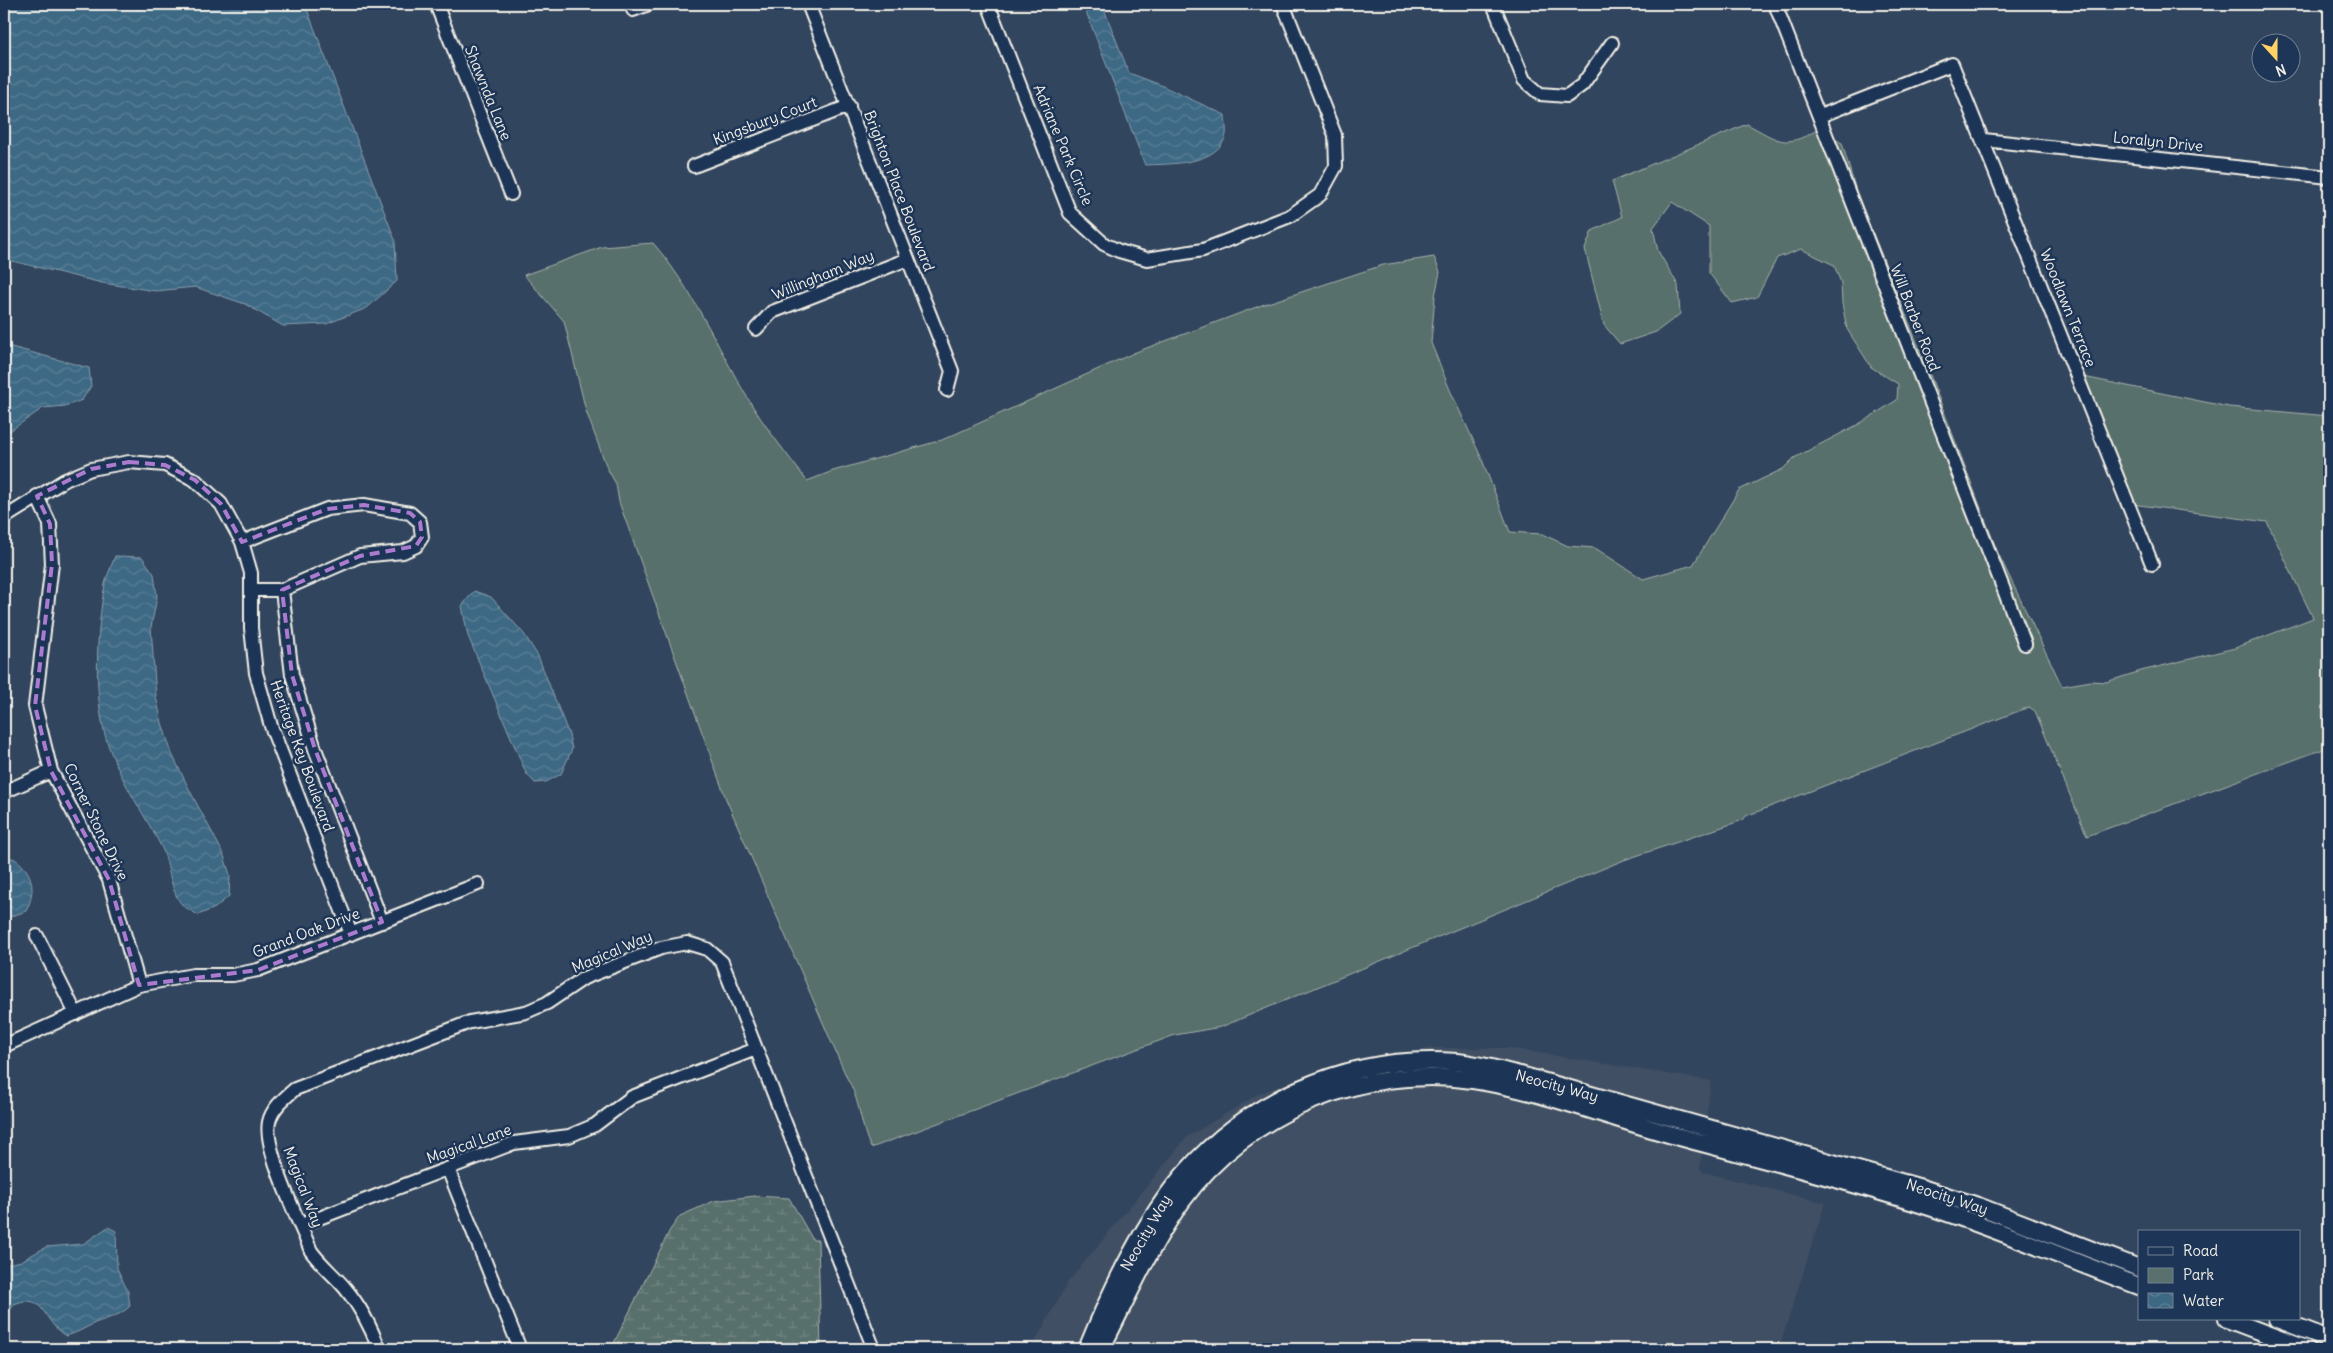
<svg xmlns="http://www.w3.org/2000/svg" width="2333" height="1353" viewBox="0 0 2333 1353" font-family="Delius,sans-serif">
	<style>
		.built { fill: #415063 }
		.green { fill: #59706c; stroke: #a6b0aa }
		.wetland { fill: url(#wetland-marsh); stroke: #a6b0aa }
		.water { fill: url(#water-waves); stroke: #879fad }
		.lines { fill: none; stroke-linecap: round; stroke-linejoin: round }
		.minor-casing { stroke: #f4f1e8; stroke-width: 16 }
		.tertiary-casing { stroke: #f4f1e8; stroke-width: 20 }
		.minor { stroke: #1d3557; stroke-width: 12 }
		.tertiary { stroke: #1d3557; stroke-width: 16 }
		.marked { fill: none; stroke: #ab7bcf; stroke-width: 4; stroke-dasharray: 10 6; stroke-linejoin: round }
		.labels { text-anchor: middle; stroke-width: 5; stroke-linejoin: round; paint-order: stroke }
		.street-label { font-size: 15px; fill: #f4f1e8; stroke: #1d3557 }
	</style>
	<defs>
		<pattern id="wetland-marsh" width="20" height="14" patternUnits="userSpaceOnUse" patternTransform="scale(1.25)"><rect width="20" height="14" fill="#59706c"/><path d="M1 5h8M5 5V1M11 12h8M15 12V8" fill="none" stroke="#718581"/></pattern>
		<pattern id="water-waves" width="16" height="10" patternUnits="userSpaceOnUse" patternTransform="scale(1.25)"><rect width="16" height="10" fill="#3e6985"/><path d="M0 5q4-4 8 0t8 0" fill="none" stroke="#5a7f96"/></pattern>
	</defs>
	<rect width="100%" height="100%" fill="#32455e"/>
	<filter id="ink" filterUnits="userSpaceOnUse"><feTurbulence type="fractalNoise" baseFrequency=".02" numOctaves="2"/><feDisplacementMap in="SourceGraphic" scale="10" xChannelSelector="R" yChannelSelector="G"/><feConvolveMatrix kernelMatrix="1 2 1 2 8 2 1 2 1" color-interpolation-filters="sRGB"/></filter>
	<g filter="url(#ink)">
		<!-- built -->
		<path class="built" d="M 1431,1048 L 1508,1048 L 1711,1081 L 1706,1121 L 1428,1056 L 1270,1097 L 1081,1349 L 1031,1349 L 1068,1282 L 1187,1137 L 1260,1093 L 1332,1068 Z
			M 1438,1083 L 1510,1094 L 1702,1149 L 1700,1168 L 1703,1172 L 1825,1203 L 1779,1349 L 1108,1349 L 1156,1253 L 1188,1203 L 1217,1169 L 1257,1138 L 1310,1107 L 1372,1088 Z"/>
		<!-- green -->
		<path class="green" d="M 1747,124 C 1779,141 1784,149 1817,130 L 1842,143 L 1857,194 L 1927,367 L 1998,553 L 2062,686 L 2091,681 L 2106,682 L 2141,671 L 2235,648 L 2313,618 L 2267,522 L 2124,503 L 2074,375 L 2229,407 L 2329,416 L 2329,747 L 2087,836 L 2035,711 L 2029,707 L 1746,816 L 1743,820 L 1624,860 L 1221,1027 L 1175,1035 L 871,1148 C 860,1126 860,1098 847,1078 L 726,799 L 619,502 L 616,484 L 607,468 L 586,411 L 564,321 L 524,275 L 602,247 L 653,243 C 693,289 716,345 747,397 C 764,426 787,454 807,481 L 833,471 L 942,440 L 1136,352 L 1262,305 L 1383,265 L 1434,257 L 1440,272 L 1435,296 L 1431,343 L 1450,390 L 1481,457 L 1510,532 L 1542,534 L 1568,546 L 1595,548 L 1643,579 L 1693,565 L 1739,490 L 1783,469 L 1794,458 L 1859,424 L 1897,400 L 1898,384 L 1871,367 L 1847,329 L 1842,303 L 1841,283 L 1834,265 L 1801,249 L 1777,258 L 1757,297 L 1732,303 L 1709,273 L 1709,226 L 1672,202 L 1653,228 L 1658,251 L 1678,285 L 1680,314 L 1656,332 L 1620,344 L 1604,325 L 1585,249 L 1592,231 L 1622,217 L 1612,181 Z"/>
		<!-- wetland -->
		<path class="wetland" d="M 755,1196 L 789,1198 L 813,1240 L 818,1240 L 821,1349 L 611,1349 L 670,1230 L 680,1216 L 714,1201 Z"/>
		<!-- water -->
		<path class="water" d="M 4,4 L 305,4 L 395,240 L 397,281 L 367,308 L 326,324 L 283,326 L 245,304 L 195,287 L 156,291 L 102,283 L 4,259 Z
			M 1083,4 L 1102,4 L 1129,73 L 1158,84 L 1225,115 C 1225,121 1227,129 1226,135 C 1218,165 1170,164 1145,165 Z
			M 4,345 L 89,368 L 91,386 L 82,400 L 66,406 L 43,408 L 4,435 Z
			M 115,556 L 142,557 L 154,574 L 157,597 L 151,627 L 156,697 L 162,723 L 172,754 L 190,791 L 223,853 L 230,875 L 229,896 L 215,908 L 198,915 C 194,912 189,910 185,907 C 171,898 169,863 162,848 C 145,815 123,785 110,750 C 92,705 96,632 105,584 C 107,575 112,565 115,556 Z
			M 474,591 L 491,597 L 524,634 L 538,656 L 569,735 L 572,749 L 561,774 L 546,782 L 535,783 L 526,773 L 468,636 L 462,606 Z
			M 13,858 C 33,870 37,890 26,911 L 4,919 L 4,860 Z
			M 108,1227 L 116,1231 L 117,1268 L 128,1292 L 130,1306 C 120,1316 108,1318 95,1323 C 85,1328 77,1333 66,1336 C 42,1323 46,1291 14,1304 L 11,1309 L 4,1312 L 4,1265 L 21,1261 L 46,1247 L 83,1244 Z"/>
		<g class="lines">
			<!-- minor casing -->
			<g class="minor-casing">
				<path id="minor" d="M 436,4 L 511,194
					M 808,4 L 952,371 L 947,390
					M 988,4 L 1070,213 L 1104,244 L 1119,251 L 1147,259 L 1203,250 L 1290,216 L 1320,195 L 1336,166 L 1335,135 L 1283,4
					M 1493,4 L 1524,80 L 1540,94 L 1567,96 L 1582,85 L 1612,43
					M 1775,4 L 2025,644
					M 633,10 L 649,4
					M 1820,116 L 1952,64 L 2152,564
					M 1984,140 L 2329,177
					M 694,166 L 849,106
					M 756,329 L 772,312 L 908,259
					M 37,496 L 50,524 L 52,564 L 35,706 L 51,771 L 109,880 L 139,985
					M 4,518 L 65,480 L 91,469 L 129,462 L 165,465 L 195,480 L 221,504 L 242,542 L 251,573 L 251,628 L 256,673 L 271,726 L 351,934
					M 242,542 L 327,509 L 364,505 L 410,513 L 420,522 L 422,537 L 416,546 L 403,552 L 360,556 L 282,590
					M 251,590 L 282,590 L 292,675 L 315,749 L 382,922
					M 4,792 L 51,771
					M 37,936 L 76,1014
					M 4,1046 L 139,985 L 193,975 L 233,975 L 258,970 L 478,884
					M 448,1169 L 520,1349
					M 301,1225 L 514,1143 L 569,1136 L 595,1125 L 632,1097 L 756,1049
					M 379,1349 C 371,1327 361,1307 345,1288 C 334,1275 321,1265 311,1251 C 300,1223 263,1149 269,1122 C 272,1108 285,1098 295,1089 L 470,1022 L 526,1012 L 547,1003 L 584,978 L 661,948 L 687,943 L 707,949 L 722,962 L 874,1349"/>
			</g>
			<!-- tertiary casing -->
			<g class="tertiary-casing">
				<path id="tertiary" d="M 2227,1319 L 2306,1349
					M 2277,1319 L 2329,1339
					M 1087,1349 C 1109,1295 1137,1235 1172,1189 C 1239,1102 1347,1053 1457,1062 C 1478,1064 1499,1070 1520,1075 L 1925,1189 L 1978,1206 L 2139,1268
					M 1101,1349 C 1127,1299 1149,1247 1182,1201 C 1246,1112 1364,1064 1473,1080 C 1542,1090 1609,1118 1676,1136 C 1757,1158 1839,1178 1920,1204 C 1994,1227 2066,1259 2139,1286"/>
			</g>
			<!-- minor -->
			<use href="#minor" class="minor"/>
			<!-- tertiary -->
			<use href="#tertiary" class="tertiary"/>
		</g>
	</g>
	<!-- marked area -->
	<path class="marked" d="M 129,462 L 165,465 L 195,480 L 221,504 L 242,542 L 327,509 L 364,505 L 410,513 L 420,522 L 422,537 L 416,546 L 360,556 L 282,590 L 292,675 L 315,749 L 382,922 L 258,970 L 139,985 L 109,880 L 51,771 L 35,706 L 52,564 L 50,524 L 37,496 L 91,469 Z"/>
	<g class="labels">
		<!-- street labels -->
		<g class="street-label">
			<text transform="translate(488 93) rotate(68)" y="5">Shawnda Lane</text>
			<text transform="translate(765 121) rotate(-21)" y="5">Kingsbury Court</text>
			<text transform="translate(2158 142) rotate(6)" y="5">Loralyn Drive</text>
			<text transform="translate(1063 145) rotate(67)" y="5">Adriane Park Circle</text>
			<text transform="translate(899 191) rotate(69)" y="5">Brighton Place Boulevard</text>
			<text transform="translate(823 275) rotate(-22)" y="5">Willingham Way</text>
			<text transform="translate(2068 308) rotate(68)" y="5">Woodlawn Terrace</text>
			<text transform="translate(1915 318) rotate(69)" y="5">Will Barber Road</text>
			<text transform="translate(302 756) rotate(70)" y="5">Heritage Key Boulevard</text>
			<text transform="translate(96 822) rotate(64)" y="5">Corner Stone Drive</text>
			<text transform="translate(306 933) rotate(-21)" y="5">Grand Oak Drive</text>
			<text transform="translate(612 952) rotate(-23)" y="5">Magical Way</text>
			<text transform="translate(1557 1086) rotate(15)" y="5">Neocity Way</text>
			<text transform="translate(469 1144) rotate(-20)" y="5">Magical Lane</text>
			<text transform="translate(303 1187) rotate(69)" y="5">Magical Way</text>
			<text transform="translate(1947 1197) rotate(18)" y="5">Neocity Way</text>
			<text transform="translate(1146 1233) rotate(-60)" y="5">Neocity Way</text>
		</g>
	</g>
	<!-- margin -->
	<rect width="2333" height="1353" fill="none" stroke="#1d3557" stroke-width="20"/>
	<rect x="10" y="10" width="2313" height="1333" fill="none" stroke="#f4f1e8" stroke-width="2" filter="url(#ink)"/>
	<!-- legend -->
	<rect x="2138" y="1230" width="162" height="90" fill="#1d3557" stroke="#738091"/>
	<rect x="2148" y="1247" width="25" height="8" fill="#1d3557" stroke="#738091"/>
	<text x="2183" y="1256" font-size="15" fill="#f4f1e8">Road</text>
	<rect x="2148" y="1268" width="25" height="15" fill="#59706c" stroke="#738091"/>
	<text x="2183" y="1280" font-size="15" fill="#f4f1e8">Park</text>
	<rect x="2148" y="1293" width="25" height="15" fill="url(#water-waves)" stroke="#738091"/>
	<text x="2183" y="1306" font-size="15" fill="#f4f1e8">Water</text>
	<!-- north arrow -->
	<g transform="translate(2276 58) rotate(159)"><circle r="24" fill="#1d3557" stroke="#738091"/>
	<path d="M0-4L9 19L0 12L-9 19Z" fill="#ffd166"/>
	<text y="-8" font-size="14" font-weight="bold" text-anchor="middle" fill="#f4f1e8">N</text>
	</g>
</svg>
